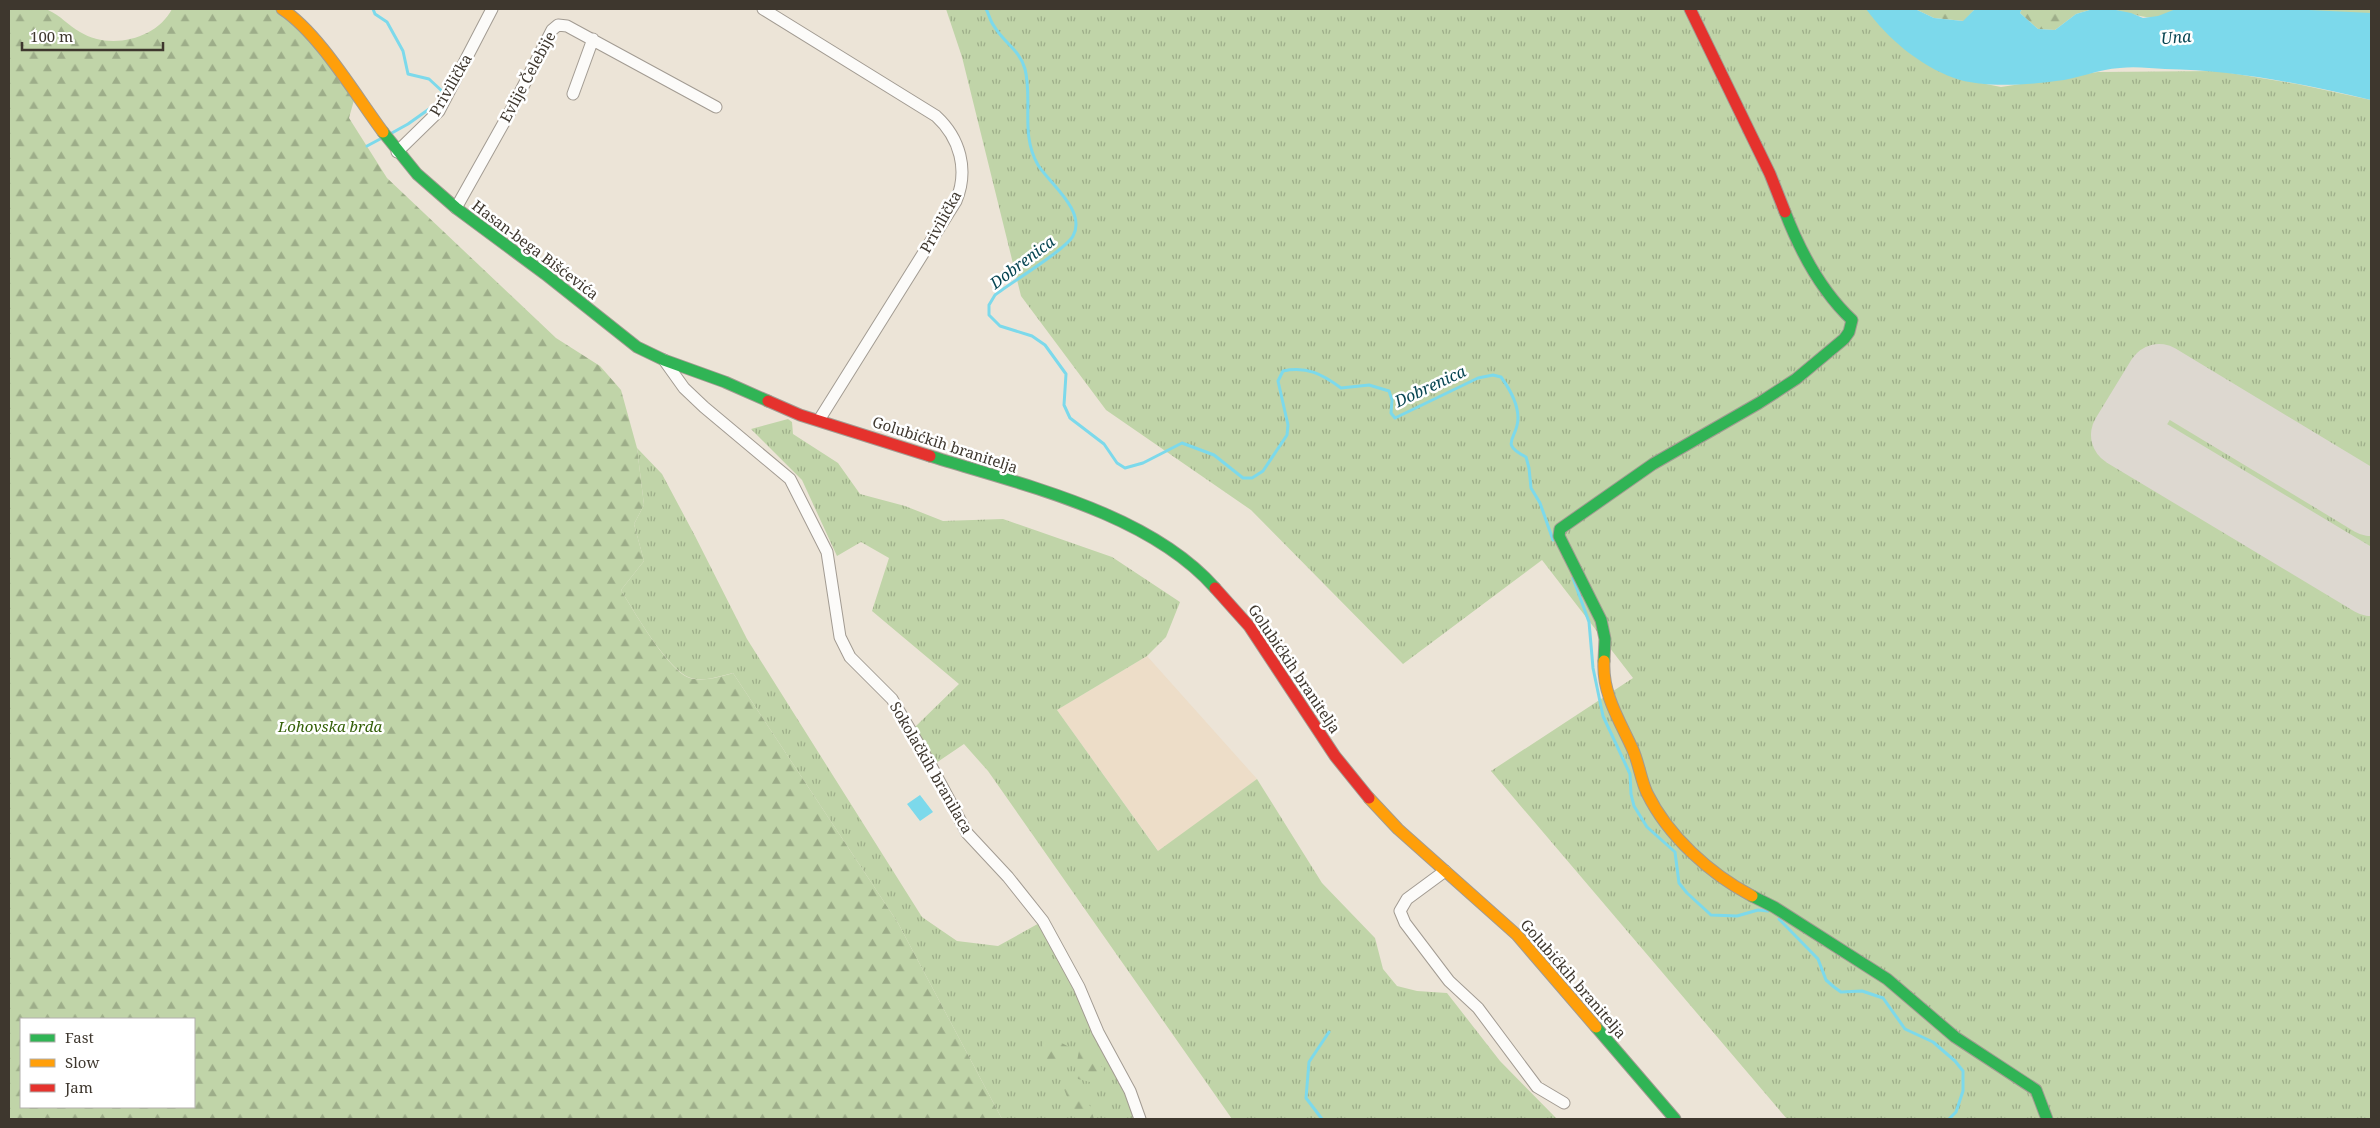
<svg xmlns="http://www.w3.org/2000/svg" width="2380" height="1128" viewBox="0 0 2380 1128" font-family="'Noto Serif',serif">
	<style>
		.built { fill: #edddc8 }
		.grass { fill: url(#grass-tufts) }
		.forest { fill: url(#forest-firs); fill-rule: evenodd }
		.water { fill: #7cd9eb }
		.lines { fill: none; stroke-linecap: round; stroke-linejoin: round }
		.stream { stroke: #7cd9eb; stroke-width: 3 }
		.runway { stroke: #ddd8d0; stroke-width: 64 }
		.street-casing { stroke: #a29b92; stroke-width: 13 }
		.fast-casing { stroke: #a29b92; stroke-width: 13 }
		.slow-casing { stroke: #a29b92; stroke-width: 13 }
		.jam-casing { stroke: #a29b92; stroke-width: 13 }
		.street { stroke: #fcfbf9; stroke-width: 11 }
		.fast { stroke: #30b455; stroke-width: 11 }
		.slow { stroke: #ff9f0a; stroke-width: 11 }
		.jam { stroke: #e5322d; stroke-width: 11 }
		.labels { text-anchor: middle; stroke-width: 5; stroke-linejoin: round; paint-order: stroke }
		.street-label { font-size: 15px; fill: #3e372e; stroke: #fff }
		.park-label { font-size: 15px; font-style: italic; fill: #356109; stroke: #fff }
		.water-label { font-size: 16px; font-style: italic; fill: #074552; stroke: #fff }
	</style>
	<defs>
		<pattern id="grass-tufts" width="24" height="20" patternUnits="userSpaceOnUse" patternTransform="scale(1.25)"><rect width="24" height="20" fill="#c0d4a8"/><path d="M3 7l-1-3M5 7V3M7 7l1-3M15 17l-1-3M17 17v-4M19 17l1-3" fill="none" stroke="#9dad89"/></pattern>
		<pattern id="forest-firs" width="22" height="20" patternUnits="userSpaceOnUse" patternTransform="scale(1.25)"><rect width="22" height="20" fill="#c0d4a8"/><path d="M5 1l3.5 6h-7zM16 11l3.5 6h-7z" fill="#9dad89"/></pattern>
	</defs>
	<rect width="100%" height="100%" fill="#ece4d7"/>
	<!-- built -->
	<path class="built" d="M 1147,656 L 1257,779 L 1159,852 L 1057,710 Z"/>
	<!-- grass -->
	<path class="grass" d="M 946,9 L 1871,9 L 1911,54 L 1956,78 L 2001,87 L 2098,72 L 2218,71 L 2297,84 L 2371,100 L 2371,1119 L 1787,1119 L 1491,771 L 1633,678 L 1542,560 L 1403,664 L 1251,510 L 1106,410 L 1021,296 L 962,57 Z
		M 2259,9 L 2371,9 L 2371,21 Z
		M 788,419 L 792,422 L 793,434 L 838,463 L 860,494 L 905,506 L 943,521 L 1003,519 L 1029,528 L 1112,557 L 1180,602 L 1166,637 L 1147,656 L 1057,710 L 1158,851 L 1257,779 L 1322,883 L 1375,938 L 1383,969 L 1397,986 L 1417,991 L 1447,993 L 1500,1061 L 1557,1119 L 1232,1119 L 988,771 L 964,744 L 936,763 L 915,727 L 959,684 L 872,611 L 889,558 L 861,542 L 837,556 L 802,480 L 751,429 Z
		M 637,448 L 662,474 L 695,536 L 747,639 L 922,917 L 957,941 L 998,946 L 1043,921 L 1140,1119 L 1002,1119 L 898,923 L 733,673 C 720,676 704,682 691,678 C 669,672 633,610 621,590 L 644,561 L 634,524 L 644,505 Z"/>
	<!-- forest -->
	<path class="forest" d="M 9,9 C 20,9 37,6 48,10 C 60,15 69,26 80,32 C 109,50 156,40 172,9 L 282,9 L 356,93 L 349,118 L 387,178 L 556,338 L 600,366 L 621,390 L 637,448 L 644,505 L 634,524 L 644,561 L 621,590 C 633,610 669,672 690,678 C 703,682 720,677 733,673 L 898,923 L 1002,1119 L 9,1119 ZM 21,1019 L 194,1019 L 194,1107 L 21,1107 Z
		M 1915,9 L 1975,9 L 1964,21 L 1934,18 Z
		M 2022,9 L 2093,9 L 2076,14 L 2055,30 L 2038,29 L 2020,13 Z
		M 2107,9 L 2176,9 C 2156,27 2130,11 2107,9 Z
		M 1042,1040 L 1060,1042 L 1069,1047 L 1068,1057 L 1057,1062 L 1045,1061 L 1042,1056 Z
		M 1079,1051 L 1093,1051 L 1105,1073 L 1098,1084 L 1078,1079 L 1075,1071 Z
		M 1072,1085 L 1090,1106 L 1094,1119 L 1076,1119 L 1064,1089 Z"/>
	<!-- water -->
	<path class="water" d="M 1866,9 L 1915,9 L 1934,18 L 1963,21 L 1975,9 L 2022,9 L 2020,13 L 2038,29 L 2055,30 L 2076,14 L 2093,9 L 2111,9 L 2131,13 L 2143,18 L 2158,16 L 2176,9 L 2288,9 L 2371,13 L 2371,100 C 2303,84 2235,70 2165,69 C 2150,68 2134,66 2120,68 C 2098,69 2078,79 2056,81 C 2028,85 1981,88 1954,78 C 1919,65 1888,39 1866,9 Z
		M 920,795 L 933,812 L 920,821 L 907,804 Z"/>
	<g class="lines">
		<!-- stream -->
		<path class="stream" d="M 373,9 L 375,14 L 387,22 L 403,51 L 408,74 L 429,79 L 442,91 L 443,94
			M 986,9 C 989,14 990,21 994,26 C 1003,42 1020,50 1025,69 C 1033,101 1020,134 1038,165 C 1049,183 1087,211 1073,236 C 1065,250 1012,282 995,295 L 989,305 L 989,315 L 1000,326 L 1032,336 L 1045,345 L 1066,374 L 1064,405 L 1070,418 L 1104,444 L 1117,463 L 1125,468 L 1143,463 L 1182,443 L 1214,455 L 1243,478 L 1252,478 L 1263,471 L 1287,435 L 1288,425 L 1278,381 L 1283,371 C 1307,366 1322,374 1341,388 L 1369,385 L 1389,391 L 1392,400 L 1391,413 L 1395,418 L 1478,378 L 1493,375 L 1501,377 C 1509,388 1518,404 1518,418 C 1518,439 1498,443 1526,457 L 1529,468 L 1531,488 L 1540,503 L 1553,540
			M 390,134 L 408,124 L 439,102
			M 367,146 L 382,138
			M 1573,578 L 1589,622 L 1593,668 L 1603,716 L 1630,774 L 1631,794 L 1634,806 L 1647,827 L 1675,852 L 1679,883 L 1687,893 L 1711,915 L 1737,916 L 1758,910 L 1768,911
			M 1779,919 L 1818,959 L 1826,980 L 1834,987 L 1841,992 L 1862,991 L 1883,998 L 1905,1029 L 1933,1042 L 1955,1061 L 1963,1071 L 1963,1091 L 1956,1112 L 1949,1119
			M 1322,1119 L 1306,1098 L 1309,1062 L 1329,1032"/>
		<!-- runway -->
		<path class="runway" d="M 2371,504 L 2159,376 L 2123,435 L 2371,584"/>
		<!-- street casing -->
		<g class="street-casing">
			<path id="street" d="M 763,9 L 936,116 C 960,138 969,170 956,201 L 819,420
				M 573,94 L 593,39
				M 397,152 L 439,111 L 492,9
				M 456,208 L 511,110 L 552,30 L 558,25 L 567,26 L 716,107
				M 664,360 L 684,388 L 704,407 L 790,479 L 827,552 L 840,637 L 850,657 L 892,699 L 929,762 L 967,833 L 1008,877 L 1043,921 L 1079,987 L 1098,1032 L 1130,1091 L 1140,1119
				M 1445,871 L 1407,899 L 1400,911 L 1405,923 L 1449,981 L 1478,1008 L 1537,1087 L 1564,1103"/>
		</g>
		<!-- fast casing -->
		<g class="fast-casing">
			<path id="fast" d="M 383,132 L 417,174 L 456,208 L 545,274 L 637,347 L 664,360 L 725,382 L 768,401
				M 930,456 C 1023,485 1149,513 1215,588
				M 1604,661 L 1605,639 L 1601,620 L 1559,536 L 1560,529 L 1653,464 L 1759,403 L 1796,379 L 1844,339 L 1849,332 L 1852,320 C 1821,291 1800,251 1785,212
				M 1752,896 L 1774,907 L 1887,979 L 1955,1037 L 2036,1090 L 2047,1119
				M 1596,1027 L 1675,1119"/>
		</g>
		<!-- slow casing -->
		<g class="slow-casing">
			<path id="slow" d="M 282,9 C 319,33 356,96 383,132
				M 1604,661 C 1602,694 1620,721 1633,750 C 1639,764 1641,780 1647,793 C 1668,836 1710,874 1752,896
				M 1369,798 L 1398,829 L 1517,935 L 1596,1027"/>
		</g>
		<!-- jam casing -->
		<g class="jam-casing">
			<path id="jam" d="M 1690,9 L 1770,174 L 1785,212
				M 768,401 L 800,415 L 930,456
				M 1215,588 L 1249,626 L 1335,756 L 1369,798"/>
		</g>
		<!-- street -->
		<use href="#street" class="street"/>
		<!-- fast -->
		<use href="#fast" class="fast"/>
		<!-- slow -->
		<use href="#slow" class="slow"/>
		<!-- jam -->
		<use href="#jam" class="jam"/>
	</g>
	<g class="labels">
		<!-- street labels -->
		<g class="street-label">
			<text transform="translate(528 77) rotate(-62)" y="5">Evlije Čelebije</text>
			<text transform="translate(451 85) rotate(-60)" y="5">Privilička</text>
			<text transform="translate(941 222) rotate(-61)" y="5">Privilička</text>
			<text transform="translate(535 250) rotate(37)" y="5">Hasan-bega Bišćevića</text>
			<text transform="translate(945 445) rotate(18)" y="5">Golubićkih branitelja</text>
			<text transform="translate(1294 669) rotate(56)" y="5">Golubićkih branitelja</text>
			<text transform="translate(931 768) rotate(60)" y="5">Sokolačkih branilaca</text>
			<text transform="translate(1573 979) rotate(49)" y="5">Golubićkih branitelja</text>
		</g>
		<!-- park labels -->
		<g class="park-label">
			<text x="330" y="732">Lohovska brda</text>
		</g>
		<!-- water labels -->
		<g class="water-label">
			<text transform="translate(2176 37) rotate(-5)" y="6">Una</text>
			<text transform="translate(1022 262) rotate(-37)" y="6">Dobrenica</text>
			<text transform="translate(1430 386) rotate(-25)" y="6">Dobrenica</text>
		</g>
	</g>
	<!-- border -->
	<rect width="2380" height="1128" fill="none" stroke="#3e372e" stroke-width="20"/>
	<!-- legend -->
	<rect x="20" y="1018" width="175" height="90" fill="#ffffff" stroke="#b2afab"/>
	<rect x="30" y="1034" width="25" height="8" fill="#30b455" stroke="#b2afab"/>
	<text x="65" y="1043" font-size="15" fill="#3e372e">Fast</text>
	<rect x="30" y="1059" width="25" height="8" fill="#ff9f0a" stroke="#b2afab"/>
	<text x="65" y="1068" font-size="15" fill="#3e372e">Slow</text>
	<rect x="30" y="1084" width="25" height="8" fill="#e5322d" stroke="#b2afab"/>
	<text x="65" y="1093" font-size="15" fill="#3e372e">Jam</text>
	<!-- scale -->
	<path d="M22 42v8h141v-8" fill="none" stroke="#3e372e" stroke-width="2.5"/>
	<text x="30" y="42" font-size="15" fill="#3e372e" stroke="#ffffff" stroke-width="4" paint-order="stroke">100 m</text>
</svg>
